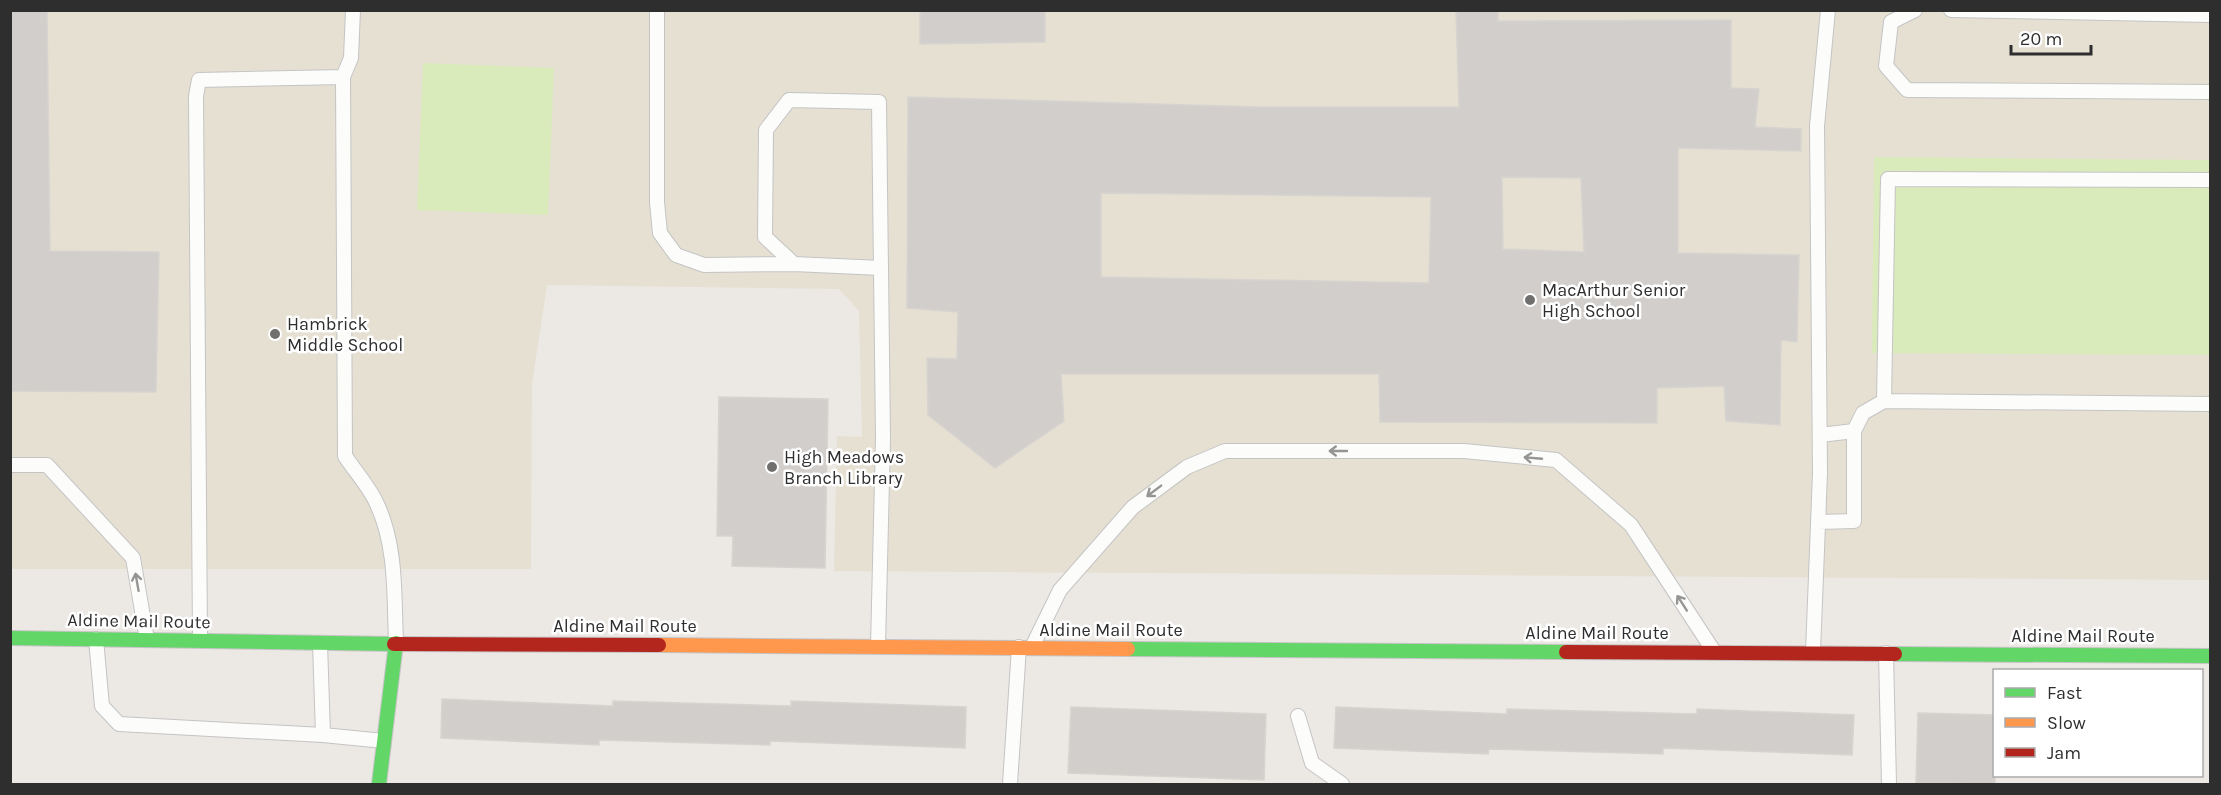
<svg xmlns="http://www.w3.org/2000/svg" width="2221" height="795" viewBox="0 0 2221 795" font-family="Karla,sans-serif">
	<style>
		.education { fill: #e6e0d3 }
		.pitch { fill: #d9eabb }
		.building { fill: #d1cecb; stroke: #d7d4d0; stroke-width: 1.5; fill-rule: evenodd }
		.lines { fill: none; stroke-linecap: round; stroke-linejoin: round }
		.lane-casing { stroke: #c5c4c5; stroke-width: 16 }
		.fast-casing { stroke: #c5c4c5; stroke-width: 16 }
		.slow-casing { stroke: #c5c4c5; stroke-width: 16 }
		.jam-casing { stroke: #c5c4c5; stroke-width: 16 }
		.lane { stroke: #fcfcfb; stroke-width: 14 }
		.fast { stroke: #63d668; stroke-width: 14 }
		.slow { stroke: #ff974d; stroke-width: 14 }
		.jam { stroke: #b3261e; stroke-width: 14 }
		.oneway { stroke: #959594 }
		.poi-dot { fill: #706f6e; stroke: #fff; stroke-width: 2 }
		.labels { text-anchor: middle; stroke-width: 5; stroke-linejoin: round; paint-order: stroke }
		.poi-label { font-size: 18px; fill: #2e2e2e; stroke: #fff; text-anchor: start }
		.street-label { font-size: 18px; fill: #2e2e2e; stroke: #fff }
	</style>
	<rect width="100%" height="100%" fill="#ece8e4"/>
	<!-- education -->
	<path class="education" d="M 10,11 L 2210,11 L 2210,580 L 834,571 L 837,436 L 862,437 L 859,311 L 839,289 L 547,285 L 532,384 L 531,569 L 11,569 Z"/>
	<!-- pitch -->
	<path class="pitch" d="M 423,63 L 554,68 L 548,215 L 417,210 Z
		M 1874,157 L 2210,160 L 2210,355 L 1872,353 Z"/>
	<!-- building -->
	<path class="building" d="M 10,10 L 47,10 L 50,251 L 159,252 L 156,392 L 10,391 Z
		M 920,10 L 1045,10 L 1045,42 L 920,44 Z
		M 1456,10 L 1498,10 L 1498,21 L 1731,20 L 1731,88 L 1759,89 L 1755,127 L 1801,129 L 1801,151 L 1678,148 L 1678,253 L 1799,255 L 1797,342 L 1781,340 L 1780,425 L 1726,421 L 1724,386 L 1657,388 L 1657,423 L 1380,422 L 1379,374 L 1061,374 L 1064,421 L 995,468 L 928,415 L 927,358 L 957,359 L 958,312 L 907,308 L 908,97 L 1261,107 L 1459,107 ZM 1502,177 L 1581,178 L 1584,252 L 1503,249 ZM 1101,193 L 1431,197 L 1429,283 L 1101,277 Z
		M 719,397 L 828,399 L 825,568 L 732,566 L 733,536 L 717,536 Z
		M 442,699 L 613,706 L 613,701 L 791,706 L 791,701 L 966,707 L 965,748 L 770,741 L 770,745 L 599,740 L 599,745 L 441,738 Z
		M 1071,707 L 1266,714 L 1264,780 L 1068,773 Z
		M 1336,707 L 1507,714 L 1507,709 L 1697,714 L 1697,709 L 1854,715 L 1852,755 L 1663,748 L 1663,754 L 1489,749 L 1488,754 L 1334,748 Z
		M 1918,713 L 1995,715 L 1995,784 L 1916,783 Z"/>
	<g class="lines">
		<!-- lane casing -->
		<g class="lane-casing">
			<path id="lane" d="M 353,10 L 351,58 L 343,77 L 345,456 C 355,471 369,487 376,502 C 397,545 394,596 396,643
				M 657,10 L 657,202 L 660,233 L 676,255 L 704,265 L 794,264
				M 1915,10 L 1891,22 L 1886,66 L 1907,90 L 2210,92
				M 1951,10 L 2210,15
				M 2210,180 L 1888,179 L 1884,401 L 2210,404
				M 1820,435 L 1854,431 L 1863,413 L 1884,401
				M 10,465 L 47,465 L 133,558 L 147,640
				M 1818,522 L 1854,521 L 1854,431
				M 96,639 L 102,706 L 119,724 L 323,735 L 384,741
				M 200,640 L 196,96 L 199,80 L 343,77
				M 320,643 L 323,735
				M 878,646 L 883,438 L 879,102 L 789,100 L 766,130 L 765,237 L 794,264 L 881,268
				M 1032,647 L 1060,590 L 1133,507 L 1187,467 L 1225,451 L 1464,451 L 1556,460 L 1631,525 L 1713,650
				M 1813,652 L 1820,473 L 1817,126 L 1828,10
				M 1886,653 L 1889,784
				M 1298,716 L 1312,763 L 1342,784
				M 1010,784 L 1019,647"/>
		</g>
		<!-- fast casing -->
		<g class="fast-casing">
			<path id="fast" d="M 10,638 L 394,644
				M 1128,649 L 1566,652
				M 1895,654 L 2210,656
				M 379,784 L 396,643"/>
		</g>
		<!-- slow casing -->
		<g class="slow-casing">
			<path id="slow" d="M 659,645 L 1128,649"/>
		</g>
		<!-- jam casing -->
		<g class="jam-casing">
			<path id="jam" d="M 394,644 L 659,645
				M 1566,652 L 1895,654"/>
		</g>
		<!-- lane -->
		<use href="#lane" class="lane"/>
		<!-- fast -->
		<use href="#fast" class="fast"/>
		<!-- slow -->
		<use href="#slow" class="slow"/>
		<!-- jam -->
		<use href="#jam" class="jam"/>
	</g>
	<!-- one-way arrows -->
	<defs><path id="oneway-shaft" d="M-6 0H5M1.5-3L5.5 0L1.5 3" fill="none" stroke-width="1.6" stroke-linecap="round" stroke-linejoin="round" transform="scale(1.5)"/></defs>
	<g class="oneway">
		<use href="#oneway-shaft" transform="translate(1338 451) rotate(-180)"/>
		<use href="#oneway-shaft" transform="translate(1533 458) rotate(-175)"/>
		<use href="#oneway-shaft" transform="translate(1154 491) rotate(143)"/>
		<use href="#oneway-shaft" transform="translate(137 582) rotate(-100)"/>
		<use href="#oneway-shaft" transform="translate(1682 603) rotate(-123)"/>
	</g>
	<!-- markers -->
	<g class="poi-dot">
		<circle cx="1530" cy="300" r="6"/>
		<circle cx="275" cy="334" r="6"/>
		<circle cx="772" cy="467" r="6"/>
	</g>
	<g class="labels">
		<!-- poi labels -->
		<g class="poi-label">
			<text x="1542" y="296">MacArthur Senior<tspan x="1542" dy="21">High School</tspan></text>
			<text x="287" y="330">Hambrick<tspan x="287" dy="21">Middle School</tspan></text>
			<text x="784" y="463">High Meadows<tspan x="784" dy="21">Branch Library</tspan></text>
		</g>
		<!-- street labels -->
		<g class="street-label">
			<text transform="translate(139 621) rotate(1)" y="6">Aldine Mail Route</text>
			<text x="625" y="632">Aldine Mail Route</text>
			<text x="1111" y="636">Aldine Mail Route</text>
			<text x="1597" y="639">Aldine Mail Route</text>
			<text x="2083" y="642">Aldine Mail Route</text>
		</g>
	</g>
	<!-- border -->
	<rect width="2221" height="795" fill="none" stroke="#2e2e2e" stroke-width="24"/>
	<!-- legend -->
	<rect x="1993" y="669" width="210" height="108" fill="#ffffff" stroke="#ababab" stroke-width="1.5"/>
	<rect x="2005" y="688" width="30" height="9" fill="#63d668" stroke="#ababab" stroke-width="1.5"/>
	<text x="2047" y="699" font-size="18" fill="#2e2e2e">Fast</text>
	<rect x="2005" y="718" width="30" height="9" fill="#ff974d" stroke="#ababab" stroke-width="1.5"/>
	<text x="2047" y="729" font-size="18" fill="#2e2e2e">Slow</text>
	<rect x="2005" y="748" width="30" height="9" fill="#b3261e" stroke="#ababab" stroke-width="1.5"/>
	<text x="2047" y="759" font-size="18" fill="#2e2e2e">Jam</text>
	<!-- scale -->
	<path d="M2011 45v9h80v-9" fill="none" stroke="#2e2e2e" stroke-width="3"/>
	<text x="2020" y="45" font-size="18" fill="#2e2e2e" stroke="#ffffff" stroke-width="4.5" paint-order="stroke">20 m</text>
</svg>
